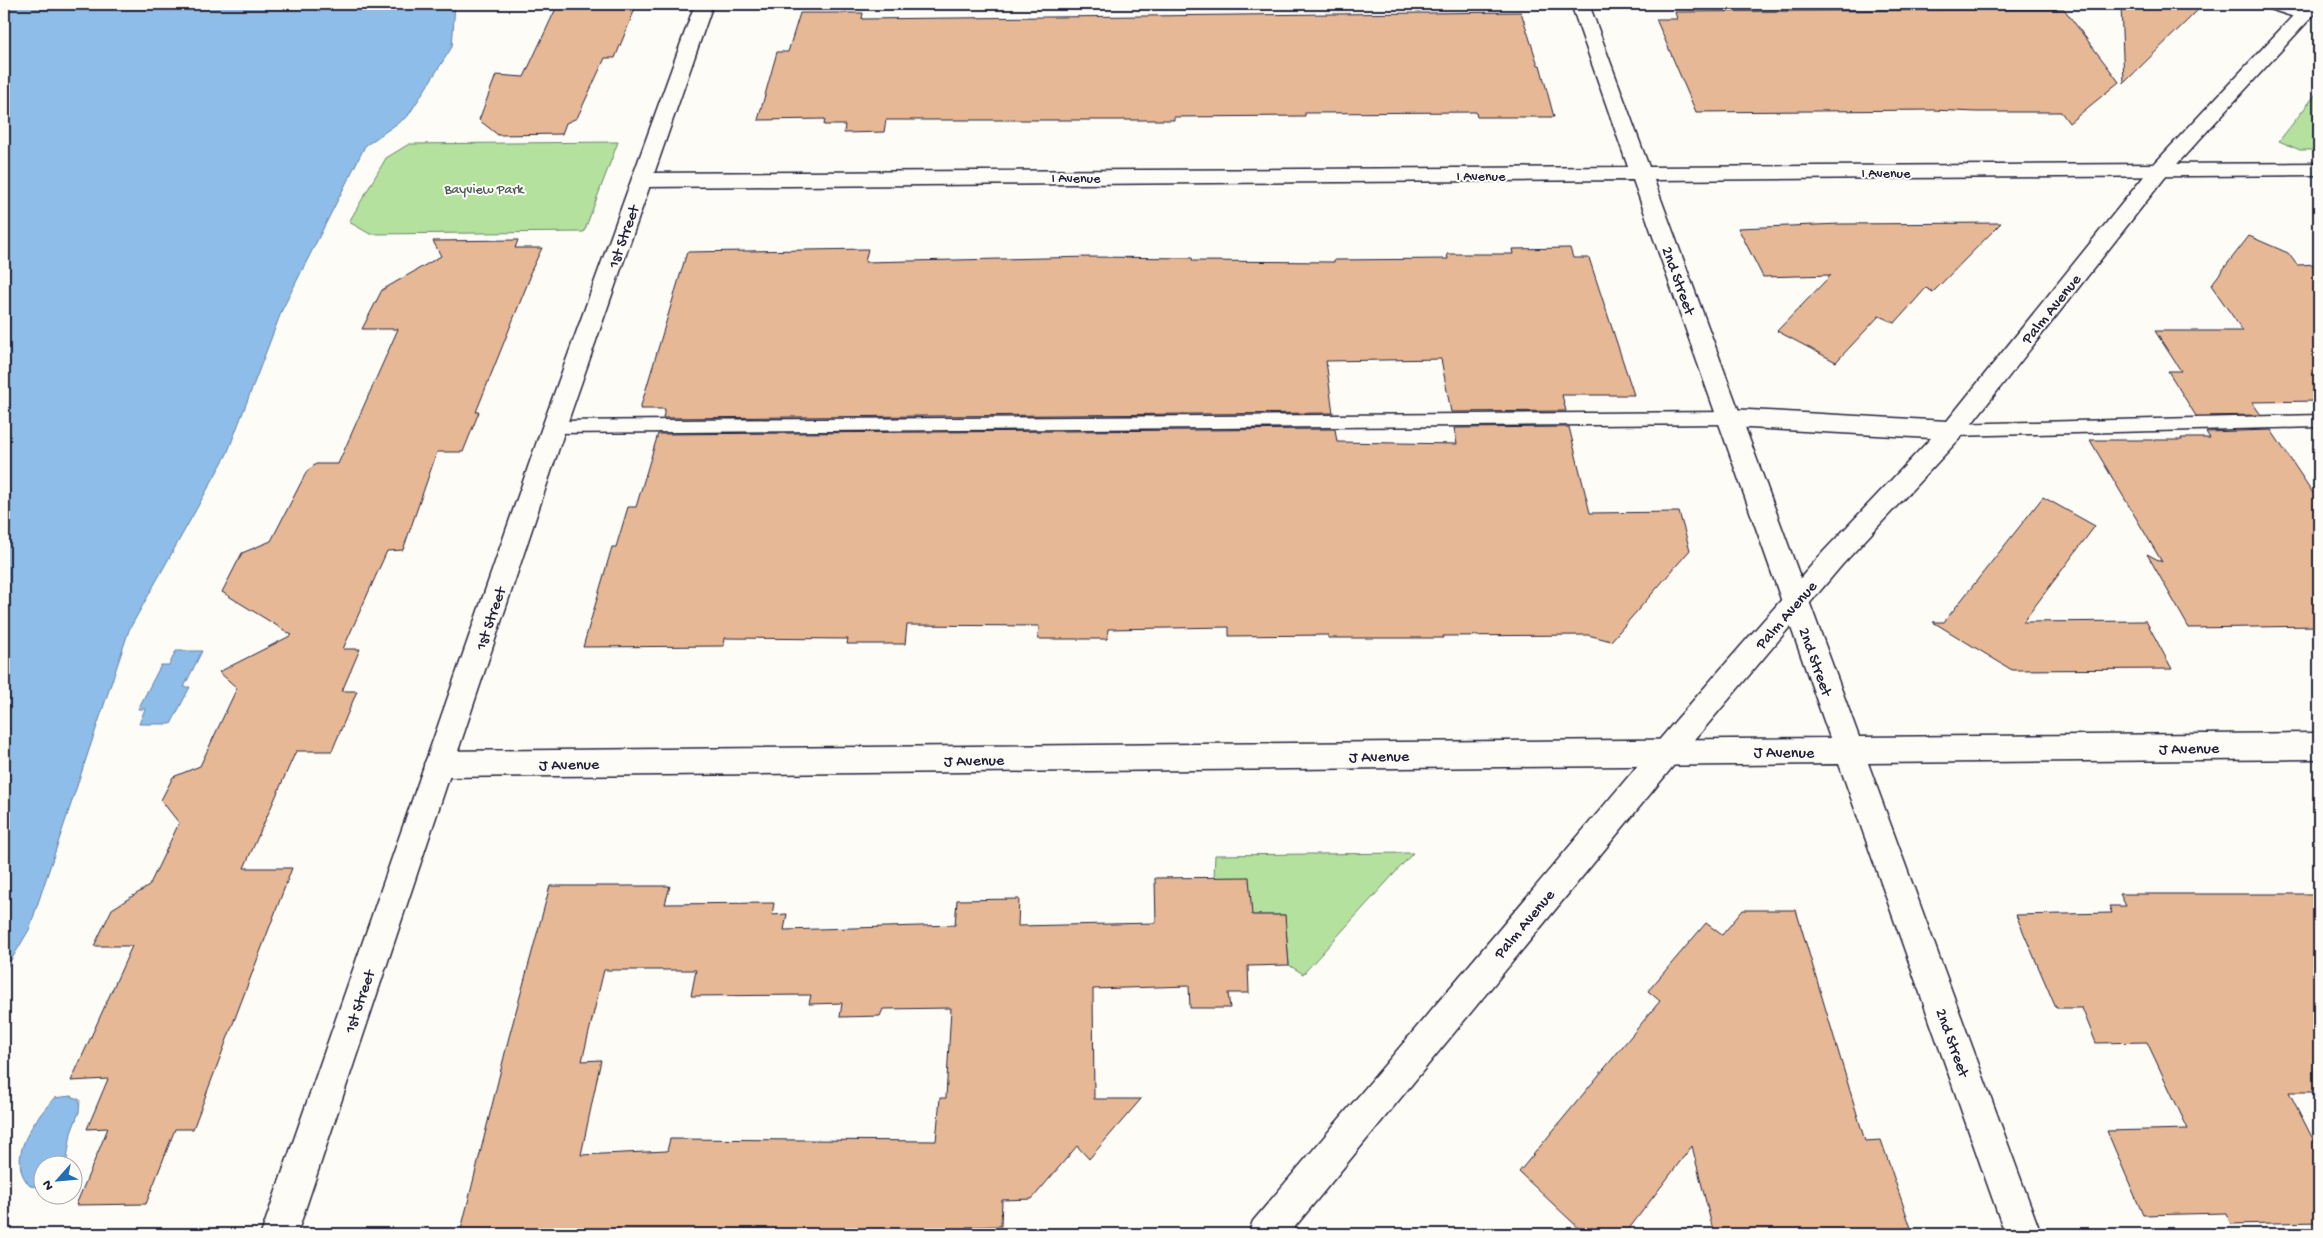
<svg xmlns="http://www.w3.org/2000/svg" width="2323" height="1238" viewBox="0 0 2323 1238" font-family="'Gochi Hand',sans-serif">
	<style>
		.green { fill: #b5e19e; stroke: #6c826c }
		.water { fill: #8ebde9; stroke: #637fa3 }
		.building { fill: #e6b896; stroke: #22223b; fill-rule: evenodd }
		.lines { fill: none; stroke-linecap: round; stroke-linejoin: round }
		.service-casing { stroke: #22223b; stroke-width: 3 }
		.minor-casing { stroke: #22223b; stroke-width: 3 }
		.tertiary-casing { stroke: #22223b; stroke-width: 3 }
		.secondary-casing { stroke: #22223b; stroke-width: 3 }
		.service { fill: #fdfcf7; fill-rule: evenodd }
		.minor { fill: #fdfcf7; fill-rule: evenodd }
		.tertiary { fill: #fdfcf7; fill-rule: evenodd }
		.secondary { fill: #fdfcf7; fill-rule: evenodd }
		.labels { text-anchor: middle; stroke-width: 4; stroke-linejoin: round; paint-order: stroke }
		.far-street-label { font-size: 14px; fill: #22223b; stroke: #fdfcf7 }
		.far-park-label { font-size: 14px; fill: #4e5b59; stroke: #fdfcf7 }
		.street-label { font-size: 16px; fill: #22223b; stroke: #fdfcf7 }
	</style>
	<rect width="100%" height="100%" fill="#fdfcf7"/>
	<filter id="ink" filterUnits="userSpaceOnUse"><feTurbulence type="fractalNoise" baseFrequency=".02" numOctaves="2"/><feDisplacementMap in="SourceGraphic" scale="10" xChannelSelector="R" yChannelSelector="G"/><feConvolveMatrix kernelMatrix="1 2 1 2 8 2 1 2 1" color-interpolation-filters="sRGB"/></filter>
	<g filter="url(#ink)">
		<!-- green -->
		<path class="green" d="M 2319,90 L 2319,150 L 2300,150 L 2279,141 Z
			M 618,142 L 584,232 L 370,234 L 349,222 L 386,158 L 409,144 Z
			M 1413,853 L 1303,974 L 1289,965 L 1285,915 L 1252,915 L 1214,878 L 1215,855 Z"/>
		<!-- water -->
		<path class="water" d="M 4,4 L 455,4 L 452,47 L 408,116 L 365,146 L 282,310 L 227,454 L 129,630 L 29,930 L 4,972 Z
			M 176,651 L 202,651 L 184,687 L 190,687 L 171,724 L 139,724 L 145,709 L 138,709 L 161,665 L 169,665 Z
			M 71,1096 L 80,1100 L 79,1112 L 71,1133 L 66,1165 L 42,1166 L 42,1187 L 30,1186 C 28,1183 23,1178 22,1173 C 13,1146 38,1117 54,1098 Z"/>
		<!-- building -->
		<path class="building" d="M 558,4 L 637,4 L 615,58 L 605,58 L 577,118 L 566,123 L 562,134 L 498,135 L 479,120 L 496,75 L 524,77 Z
			M 2121,5 L 2203,5 L 2124,83 Z
			M 2064,9 L 2119,82 L 2069,123 L 2061,112 L 1976,112 L 1933,110 L 1696,112 L 1656,19 L 1677,19 L 1675,12 Z
			M 1521,12 L 1538,65 L 1540,65 L 1554,117 L 1477,117 L 1476,112 L 1305,113 L 1305,116 L 1174,117 L 1174,120 L 886,120 L 884,132 L 844,133 L 845,125 L 824,125 L 825,119 L 758,120 L 777,52 L 788,52 L 800,13 L 863,13 L 862,19 Z
			M 2001,223 L 1933,292 L 1926,288 L 1895,323 L 1879,316 L 1836,362 L 1777,331 L 1831,275 L 1763,277 L 1738,228 L 1841,224 Z
			M 2249,236 L 2288,253 L 2297,265 L 2319,264 L 2319,401 L 2252,402 L 2261,415 L 2196,416 L 2168,371 L 2181,371 L 2155,331 L 2243,331 L 2211,285 Z
			M 518,240 L 515,248 L 542,248 L 529,275 L 531,275 L 476,412 L 479,412 L 463,452 L 437,452 L 403,550 L 387,551 L 343,649 L 360,649 L 342,691 L 357,691 L 332,751 L 296,751 L 244,868 L 292,868 L 193,1129 L 175,1129 L 146,1204 L 76,1205 L 108,1128 L 87,1129 L 108,1079 L 71,1081 L 132,946 L 94,946 L 112,909 L 149,886 L 179,823 L 161,800 L 173,777 L 200,766 L 237,688 L 219,672 L 292,635 L 222,592 L 242,553 L 271,541 L 307,471 L 316,464 L 338,464 L 398,329 L 362,329 L 382,290 L 441,256 L 433,241 Z
			M 1570,248 L 1573,258 L 1589,258 L 1634,395 L 1562,395 L 1566,411 L 1451,412 L 1441,359 L 1326,361 L 1333,413 L 663,418 L 665,409 L 640,409 L 687,252 L 868,249 L 865,262 L 1091,257 L 1192,258 L 1193,261 L 1334,262 L 1334,260 L 1448,259 L 1447,254 L 1513,254 L 1512,249 Z
			M 1569,427 L 1590,513 L 1679,512 L 1690,550 L 1611,641 L 1588,635 L 1443,636 L 1444,638 L 1328,638 L 1328,635 L 1229,636 L 1229,627 L 1108,629 L 1107,639 L 1038,639 L 1039,626 L 907,625 L 905,644 L 847,644 L 848,639 L 725,638 L 724,646 L 583,647 L 612,547 L 616,547 L 628,507 L 636,507 L 658,434 L 1335,429 L 1337,442 L 1457,444 L 1454,428 Z
			M 2271,430 L 2319,502 L 2319,626 L 2189,628 L 2147,554 L 2162,562 L 2090,440 L 2182,440 L 2181,438 L 2210,438 L 2206,432 Z
			M 2043,497 L 2095,526 L 2023,622 L 2146,621 L 2172,669 L 2012,670 L 1933,622 L 1944,622 Z
			M 1249,877 L 1252,915 L 1285,915 L 1289,965 L 1248,966 L 1249,993 L 1228,993 L 1230,1008 L 1190,1008 L 1189,986 L 1093,989 L 1094,1099 L 1141,1099 L 1089,1159 L 1077,1146 L 1032,1199 L 1002,1200 L 1001,1226 L 966,1227 L 966,1234 L 460,1234 L 509,1037 L 550,886 L 670,886 L 665,904 L 774,903 L 772,915 L 787,914 L 784,930 L 955,925 L 957,900 L 1019,899 L 1018,926 L 1156,923 L 1155,878 ZM 604,970 L 696,970 L 691,996 L 811,995 L 809,1004 L 842,1003 L 840,1017 L 880,1016 L 883,1009 L 951,1008 L 946,1098 L 940,1098 L 936,1141 L 670,1139 L 667,1151 L 581,1155 L 601,1060 L 582,1061 Z
			M 2120,894 L 2319,894 L 2319,1092 L 2289,1092 L 2319,1151 L 2319,1222 L 2231,1224 L 2226,1213 L 2143,1215 L 2107,1131 L 2188,1129 L 2147,1042 L 2096,1043 L 2082,1008 L 2056,1008 L 2016,915 L 2112,913 L 2109,906 L 2126,906 Z
			M 1743,910 L 1796,910 L 1865,1141 L 1881,1140 L 1911,1228 L 1783,1234 L 1714,1234 L 1692,1146 L 1628,1230 L 1584,1233 L 1519,1172 L 1660,1001 L 1648,991 L 1706,923 L 1722,935 Z"/>
		<g class="lines">
			<!-- service casing -->
			<g class="service-casing">
				<path id="service" d="M 2261,4 L 2279,4 L 2308,13 L 2310,16 L 2304,20 L 2263,7 Z
					M 1730,412 L 1736,414 L 1738,418 L 1736,422 L 1730,424 L 554,433 L 548,431 L 546,427 L 548,423 L 554,421 Z
					M 2319,415 L 2319,427 L 1953,436 L 1947,434 L 1945,430 L 1947,426 L 1953,424 Z"/>
			</g>
			<!-- minor casing -->
			<g class="minor-casing">
				<path id="minor" d="M 1571,4 L 1589,4 L 1649,167 L 2319,163 L 2319,175 L 1654,180 L 1859,737 L 2319,733 L 2319,759 L 1868,763 L 2041,1234 L 2005,1234 L 1839,764 L 439,777 L 429,773 L 424,764 L 429,755 L 439,751 L 1830,738 L 1633,180 L 643,187 L 636,185 L 633,180 L 636,175 L 643,173 L 1628,167 Z"/>
			</g>
			<!-- tertiary casing -->
			<g class="tertiary-casing">
				<path id="tertiary" d="M 2304,4 L 2319,4 L 2319,9 L 2167,175 L 1962,436 L 1842,565 L 1697,737 L 1289,1234 L 1248,1234 L 1253,1221 L 1677,719 L 1824,551 L 1931,438 L 1730,427 L 1721,424 L 1718,418 L 1721,412 L 1730,409 L 1947,421 L 2153,165 Z"/>
			</g>
			<!-- secondary casing -->
			<g class="secondary-casing">
				<path id="secondary" d="M 695,4 L 713,4 L 566,427 L 297,1234 L 261,1234 L 542,427 Z"/>
			</g>
			<!-- service -->
			<use href="#service" class="service"/>
			<!-- minor -->
			<use href="#minor" class="minor"/>
			<!-- tertiary -->
			<use href="#tertiary" class="tertiary"/>
			<!-- secondary -->
			<use href="#secondary" class="secondary"/>
		</g>
	</g>
	<g class="labels">
		<!-- far-street labels -->
		<g class="far-street-label">
			<text x="1886" y="177">I Avenue</text>
			<text x="1481" y="180">I Avenue</text>
			<text x="1076" y="182">I Avenue</text>
		</g>
		<!-- far-park labels -->
		<g class="far-park-label">
			<text x="484" y="193">Bayview Park</text>
		</g>
		<!-- street labels -->
		<g class="street-label">
			<text transform="translate(622 236) rotate(-70)" y="6">1st Street</text>
			<text transform="translate(1680 280) rotate(70)" y="6">2nd Street</text>
			<text transform="translate(2050 308) rotate(-51)" y="6">Palm Avenue</text>
			<text transform="translate(1785 614) rotate(-49)" y="6">Palm Avenue</text>
			<text transform="translate(489 618) rotate(-71)" y="6">1st Street</text>
			<text transform="translate(1817 661) rotate(70)" y="6">2nd Street</text>
			<text transform="translate(2189 747) rotate(-1)" y="6">J Avenue</text>
			<text x="1784" y="757">J Avenue</text>
			<text transform="translate(1379 755) rotate(-1)" y="6">J Avenue</text>
			<text transform="translate(974 759) rotate(-1)" y="6">J Avenue</text>
			<text transform="translate(569 763) rotate(-1)" y="6">J Avenue</text>
			<text transform="translate(1523 923) rotate(-50)" y="6">Palm Avenue</text>
			<text transform="translate(358 1001) rotate(-71)" y="6">1st Street</text>
			<text transform="translate(1954 1042) rotate(70)" y="6">2nd Street</text>
		</g>
	</g>
	<!-- margin -->
	<rect width="2323" height="1238" fill="none" stroke="#fdfcf7" stroke-width="20"/>
	<rect x="10" y="10" width="2303" height="1218" fill="none" stroke="#22223b" stroke-width="2" filter="url(#ink)"/>
	<!-- north arrow -->
	<g transform="translate(58 1180) rotate(243)"><circle r="24" fill="#fdfcf7" stroke="#a5a5ac"/>
	<path d="M0-4L9 19L0 12L-9 19Z" fill="#1f6fb2"/>
	<text y="-8" font-size="14" font-weight="bold" text-anchor="middle" fill="#22223b">N</text>
	</g>
</svg>
